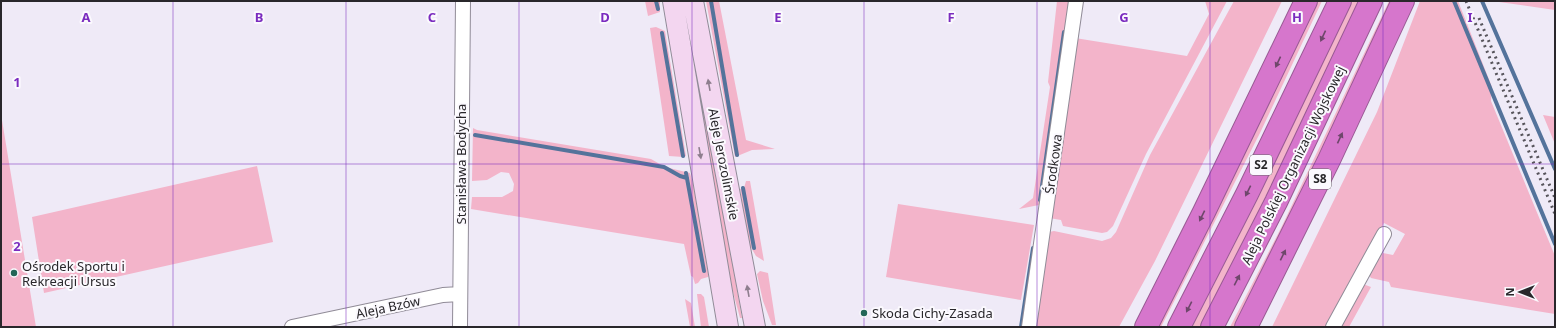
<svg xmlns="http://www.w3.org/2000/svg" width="1556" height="328" viewBox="0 0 1556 328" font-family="'Noto Sans',sans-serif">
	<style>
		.green { fill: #f3b4ca }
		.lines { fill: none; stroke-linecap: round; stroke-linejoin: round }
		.stream { stroke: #54739b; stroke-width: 4 }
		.minor-casing { stroke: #908b97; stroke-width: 16 }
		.secondary-casing { stroke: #908b97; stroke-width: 22 }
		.motorway-casing { stroke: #995a94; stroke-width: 24 }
		.minor { stroke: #fff; stroke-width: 14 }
		.secondary { stroke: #f3d6f0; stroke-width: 20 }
		.motorway { stroke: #d676cc; stroke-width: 22 }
		.rail { stroke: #57545b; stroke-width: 3; stroke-dasharray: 2 4; stroke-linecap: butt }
		.oneway { fill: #6e476b }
		.oneway2 { fill: #8e7e8e }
		.grid { fill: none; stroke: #7b2cbf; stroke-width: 1; stroke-opacity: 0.55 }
		.poi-dot { fill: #226658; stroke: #fbf9fe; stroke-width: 1.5 }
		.labels { text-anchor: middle; stroke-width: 4; stroke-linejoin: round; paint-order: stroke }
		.shield { fill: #fbf9fe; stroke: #68666a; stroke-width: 1 }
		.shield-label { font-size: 12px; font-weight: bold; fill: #29272b }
		.street-label { font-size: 13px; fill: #29272b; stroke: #fbf9fe }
		.poi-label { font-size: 13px; fill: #29272b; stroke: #fbf9fe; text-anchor: start }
		.grid-label { font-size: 13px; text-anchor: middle; font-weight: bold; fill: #7b2cbf; stroke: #fbf9fe; stroke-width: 4; stroke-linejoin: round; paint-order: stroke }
	</style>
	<rect width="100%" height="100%" fill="#efeaf7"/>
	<!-- green -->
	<path class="green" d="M 645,1 L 660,1 L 660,12 L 648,16 Z
		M 680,1 L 686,1 L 742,318 L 740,318 L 729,277 Z
		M 706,1 L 719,1 L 746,140 L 775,149 L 752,150 L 735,157 Z
		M 1057,1 L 1072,1 L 1041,198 L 1039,205 L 1019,209 L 1033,198 L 1050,87 L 1048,82 Z
		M 1205,1 L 1227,1 L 1146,154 L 1113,226 L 1107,232 L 1102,233 L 1063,226 L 1061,220 L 1049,218 L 1075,38 L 1187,56 L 1209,14 Z
		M 1234,1 L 1282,1 L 1155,261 L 1119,327 L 1033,327 L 1049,232 L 1054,231 L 1102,241 L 1111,238 L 1116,232 L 1150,155 Z
		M 1315,1 L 1322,1 L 1260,133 L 1161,327 L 1155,327 Z
		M 1352,1 L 1359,1 L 1304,122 L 1200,327 L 1192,327 L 1258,198 Z
		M 1389,1 L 1395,1 L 1238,327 L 1230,327 L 1281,228 Z
		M 1420,1 L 1458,1 L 1492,87 L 1491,101 L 1555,256 L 1555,314 L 1391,287 L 1389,282 L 1371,278 L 1369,275 L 1380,255 L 1383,253 L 1393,255 L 1405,234 L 1384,223 L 1327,327 L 1272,327 L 1377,112 Z
		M 1496,1 L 1555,1 L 1555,10 L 1499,2 Z
		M 656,27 L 665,31 L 686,156 L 683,157 L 669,156 L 650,28 Z
		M 1,114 L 36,327 L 1,327 Z
		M 1543,115 L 1555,117 L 1555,144 Z
		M 473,128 L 477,130 L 651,159 L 665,167 L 690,173 L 698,202 L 710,272 L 708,277 L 701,279 L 698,283 L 695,284 L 693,277 L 691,276 L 684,244 L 471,209 L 472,197 L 502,197 L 513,191 L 514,184 L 509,173 L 501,172 L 487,180 L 472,181 Z
		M 257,166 L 273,242 L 44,293 L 32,217 Z
		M 746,181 L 750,181 L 764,261 L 756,256 L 749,244 L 740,189 L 744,188 Z
		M 898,204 L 1034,225 L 1021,300 L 886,277 Z
		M 760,271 L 768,273 L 776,325 L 772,325 L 763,301 L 757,274 Z
		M 1363,284 L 1371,287 L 1349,327 L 1338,327 Z
		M 697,294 L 701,294 L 704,297 L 709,327 L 701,327 Z
		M 685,299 L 691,303 L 695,327 L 690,327 Z"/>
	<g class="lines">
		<!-- stream -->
		<path class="stream" d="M 656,1 L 658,9
			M 711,1 L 737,155
			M 1454,1 L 1555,244
			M 1482,1 L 1555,169
			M 662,33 L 683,156
			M 475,135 L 664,167 L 680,176 L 687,178
			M 686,173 L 704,271
			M 743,188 L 754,248
			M 1040,200 L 1064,32
			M 1021,327 L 1033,248"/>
		<!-- minor casing -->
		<g class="minor-casing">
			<path id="minor" d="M 292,327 L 443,295 L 460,294
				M 460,327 L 463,1
				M 1029,327 L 1076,1
				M 1333,327 L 1384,234"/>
		</g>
		<!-- secondary casing -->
		<g class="secondary-casing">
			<path id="secondary" d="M 673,1 L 728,327
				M 693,1 L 755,327"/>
		</g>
		<!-- motorway casing -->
		<g class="motorway-casing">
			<path id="motorway" d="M 1146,327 L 1204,212 L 1306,1
				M 1179,327 L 1247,194 L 1340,1
				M 1212,327 L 1276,202 L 1371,1
				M 1246,327 L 1329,160 L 1403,1"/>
		</g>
		<!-- minor -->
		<use href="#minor" class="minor"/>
		<!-- secondary -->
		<use href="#secondary" class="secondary"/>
		<!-- motorway -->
		<use href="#motorway" class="motorway"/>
		<!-- rail -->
		<path class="rail" d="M 1466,1 L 1555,214
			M 1479,18 L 1555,198"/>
	</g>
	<!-- one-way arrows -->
	<defs><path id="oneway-solid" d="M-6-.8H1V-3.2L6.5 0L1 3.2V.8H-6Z"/></defs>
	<g class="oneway">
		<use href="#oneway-solid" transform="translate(1323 36) rotate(115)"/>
		<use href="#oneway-solid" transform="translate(1278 62) rotate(115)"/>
		<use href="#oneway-solid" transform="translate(1340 138) rotate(-65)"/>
		<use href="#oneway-solid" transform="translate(1248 191) rotate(116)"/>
		<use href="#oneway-solid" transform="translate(1202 216) rotate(116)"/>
		<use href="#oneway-solid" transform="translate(1283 255) rotate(-64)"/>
		<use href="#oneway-solid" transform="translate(1237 280) rotate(-63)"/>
		<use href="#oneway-solid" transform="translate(1189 307) rotate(117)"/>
	</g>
	<g class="oneway2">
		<use href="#oneway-solid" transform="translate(709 85) rotate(-100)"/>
		<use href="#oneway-solid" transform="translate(700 153) rotate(80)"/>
		<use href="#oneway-solid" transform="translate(748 291) rotate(-100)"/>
	</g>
	<!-- grid -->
	<path class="grid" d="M 173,1 L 173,327M 346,1 L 346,327M 519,1 L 519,327M 692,1 L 692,327M 864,1 L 864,327M 1037,1 L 1037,327M 1210,1 L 1210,327M 1383,1 L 1383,327M 1,164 L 1555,164"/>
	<!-- markers -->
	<g class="poi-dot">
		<circle cx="14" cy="273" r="4"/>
		<circle cx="864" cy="313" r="4"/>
	</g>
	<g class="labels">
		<!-- shield labels -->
		<g class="shield">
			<rect x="1250" y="155" width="22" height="20" rx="3"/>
			<rect x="1309" y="169" width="22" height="20" rx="3"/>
		</g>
		<g class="shield-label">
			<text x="1261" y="169">S2</text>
			<text x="1320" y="183">S8</text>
		</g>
		<!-- street labels -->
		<g class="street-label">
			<text transform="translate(461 164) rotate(-90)" y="5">Stanisława Bodycha</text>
			<text transform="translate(724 164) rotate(79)" y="5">Aleje Jerozolimskie</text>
			<text transform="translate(1053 164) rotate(-82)" y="5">Środkowa</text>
			<text transform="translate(1293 165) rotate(-64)" y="5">Aleja Polskiej Organizacji Wojskowej</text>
			<text transform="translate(388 307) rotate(-12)" y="5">Aleja Bzów</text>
		</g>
		<!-- poi labels -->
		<g class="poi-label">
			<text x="22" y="271">Ośrodek Sportu i<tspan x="22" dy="15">Rekreacji Ursus</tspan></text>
			<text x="872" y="318">Skoda Cichy-Zasada</text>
		</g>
	</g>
	<g class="grid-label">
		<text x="86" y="22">A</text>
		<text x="259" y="22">B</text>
		<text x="432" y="22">C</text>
		<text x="605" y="22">D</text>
		<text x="778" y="22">E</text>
		<text x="951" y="22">F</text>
		<text x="1124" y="22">G</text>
		<text x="1297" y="22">H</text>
		<text x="1470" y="22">I</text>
		<text x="17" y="87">1</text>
		<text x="17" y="251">2</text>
	</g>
	<!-- border -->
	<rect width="1556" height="328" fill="none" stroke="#29272b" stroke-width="4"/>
	<!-- north arrow -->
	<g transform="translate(1520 292) rotate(270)" stroke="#fbf9fe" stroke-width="3" paint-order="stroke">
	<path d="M0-3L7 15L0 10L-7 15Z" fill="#29272b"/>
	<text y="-6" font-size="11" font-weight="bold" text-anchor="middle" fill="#29272b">N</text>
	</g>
</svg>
